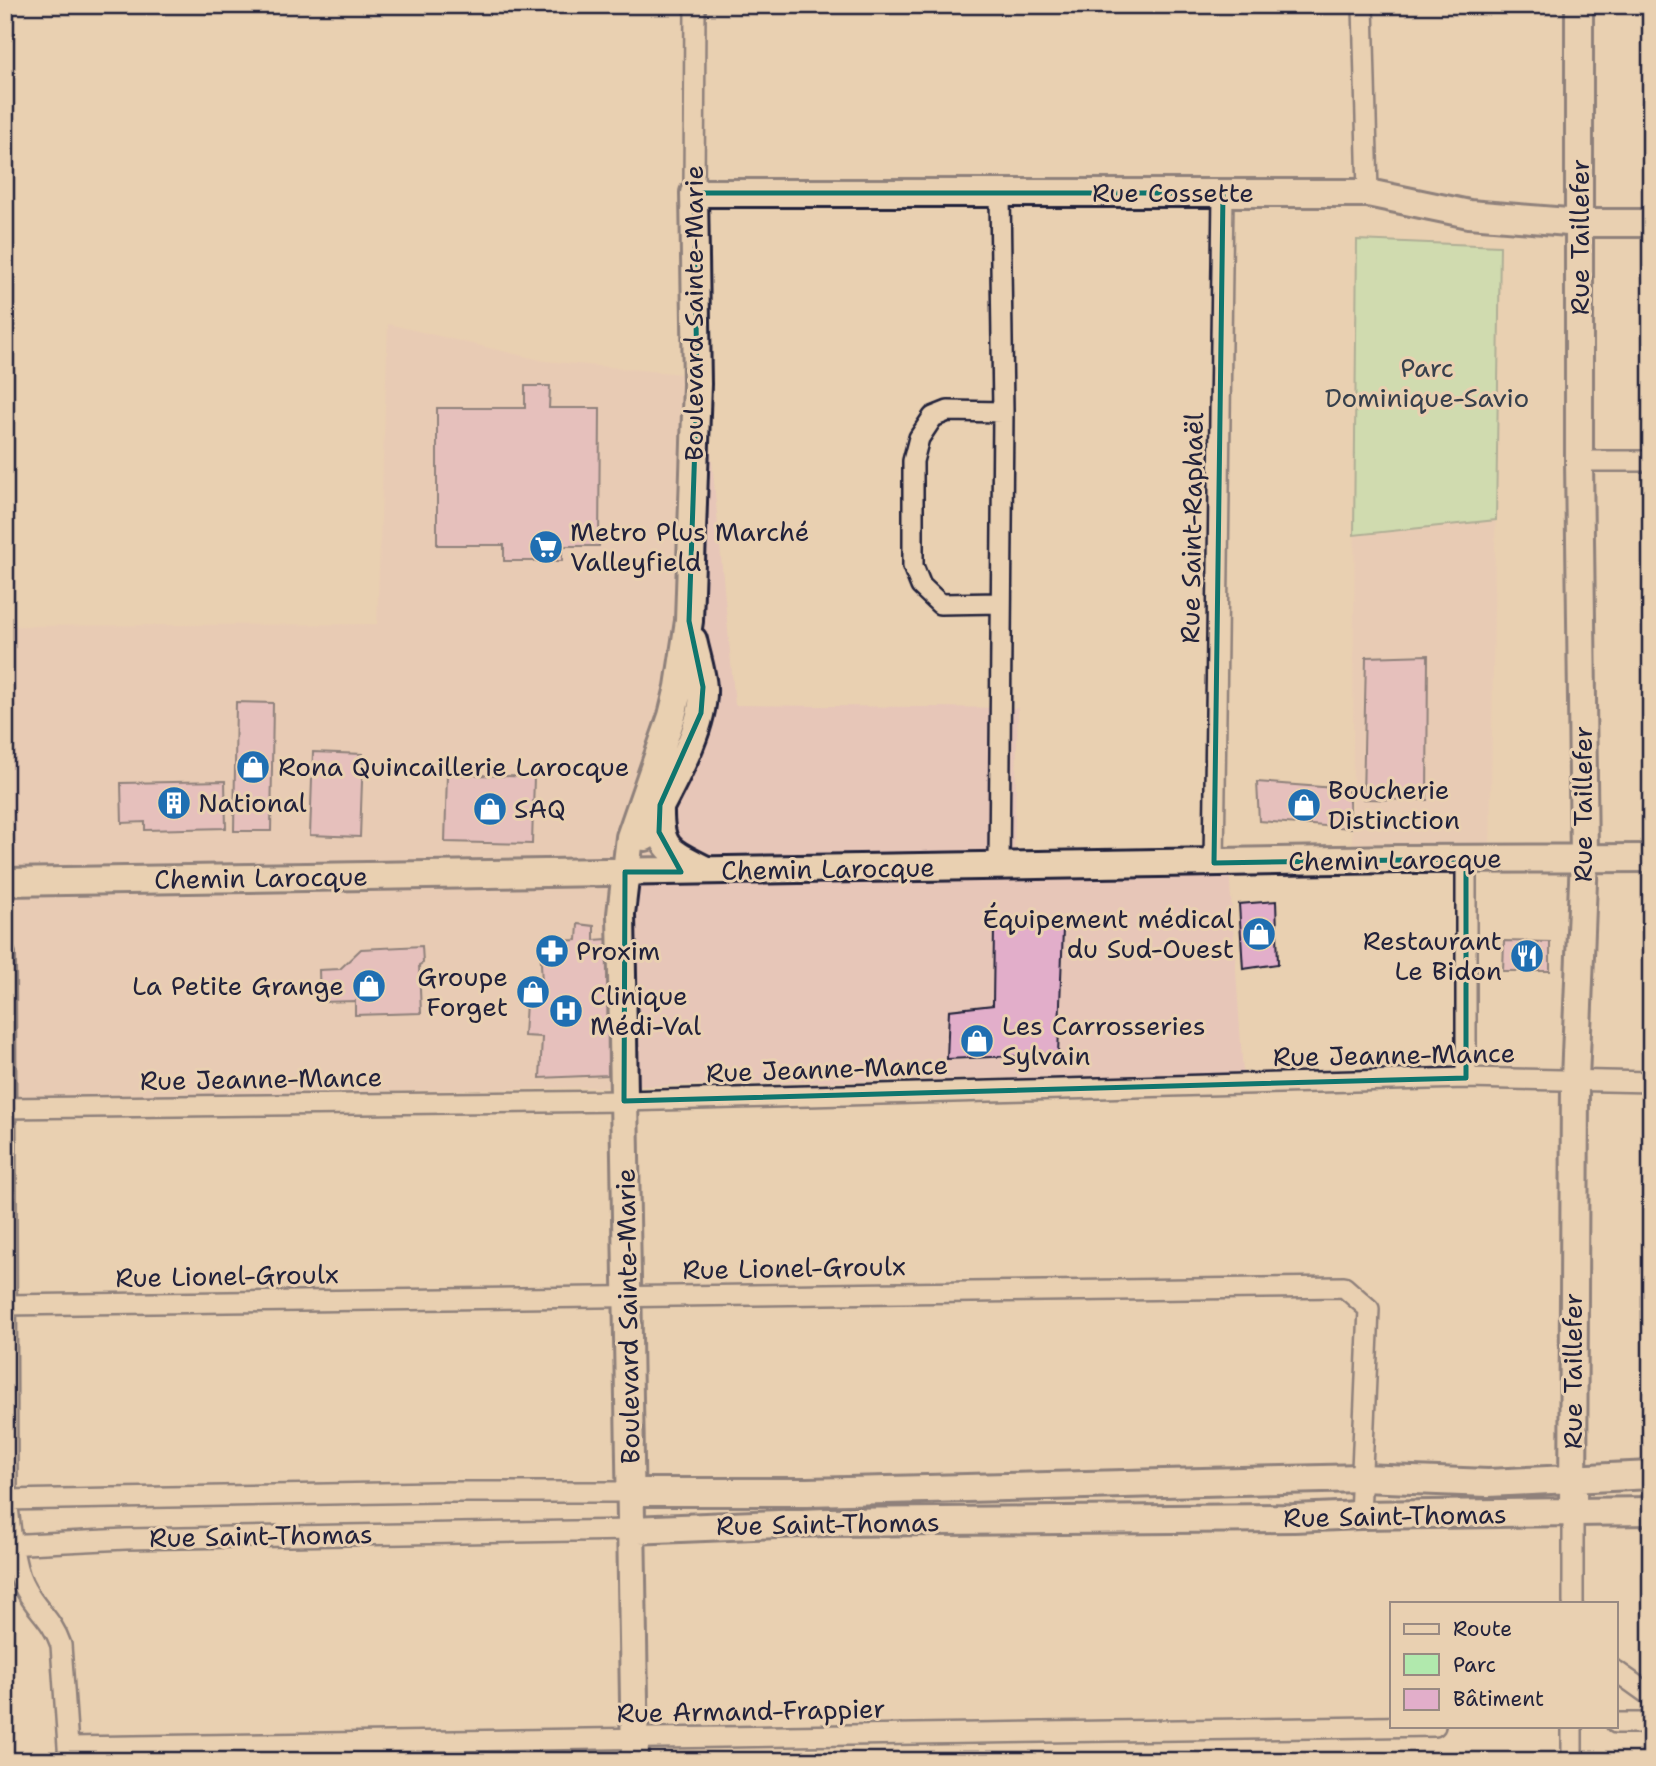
<svg xmlns="http://www.w3.org/2000/svg" width="1656" height="1766" viewBox="0 0 1656 1766" font-family="'Shantell Sans',sans-serif">
	<style>
		.built { fill: #e7c6b8 }
		.green { fill: #b1e9ad; stroke: #6a8674; stroke-width: 2 }
		.building { fill: #e2aeca; stroke: #22223b; stroke-width: 2 }
		.lines { fill: none; stroke-linecap: round; stroke-linejoin: round }
		.street-casing { stroke: #22223b; stroke-width: 24 }
		.secondary-casing { stroke: #22223b; stroke-width: 32 }
		.street { stroke: #e9d0b1; stroke-width: 19 }
		.secondary { stroke: #e9d0b1; stroke-width: 26 }
		.marked { fill: none; stroke: #0f766e; stroke-width: 5; stroke-linejoin: round }
		.labels { text-anchor: middle; stroke-width: 6; stroke-linejoin: round; paint-order: stroke }
		.street-label { font-size: 26px; fill: #22223b; stroke: #e9d0b1 }
		.park-label { font-size: 26px; fill: #37404c; stroke: #e9d0b1 }
		.poi-label { font-size: 26px; fill: #22223b; stroke: #e9d0b1; text-anchor: start }
	</style>
	<rect width="100%" height="100%" fill="#e9d0b1"/>
	<filter id="ink" filterUnits="userSpaceOnUse"><feTurbulence type="fractalNoise" baseFrequency=".0143" numOctaves="2"/><feDisplacementMap in="SourceGraphic" scale="14" xChannelSelector="R" yChannelSelector="G"/><feConvolveMatrix kernelMatrix="1 2 1 2 8 2 1 2 1" color-interpolation-filters="sRGB"/></filter>
	<g filter="url(#ink)">
		<!-- built -->
		<path class="built" d="M 1357,240 L 1500,246 L 1490,853 L 1352,855 Z
			M 388,324 L 545,361 L 704,376 L 735,705 L 1018,708 L 1014,852 L 1228,854 L 1243,1073 L 5,1100 L 5,626 L 377,624 Z"/>
		<!-- green -->
		<path class="green" d="M 1357,240 L 1500,246 L 1496,520 L 1354,535 Z"/>
		<!-- building -->
		<path class="building" d="M 525,386 L 550,386 L 549,408 L 600,408 L 599,546 L 562,546 L 562,561 L 504,561 L 504,545 L 437,545 L 437,408 L 525,408 Z
			M 1428,655 L 1427,800 L 1363,799 L 1366,657 Z
			M 236,702 L 273,703 L 271,831 L 234,831 Z
			M 313,752 L 363,754 L 360,837 L 310,835 Z
			M 447,774 L 534,777 L 532,844 L 445,842 Z
			M 225,781 L 226,828 L 145,830 L 145,822 L 122,823 L 121,783 Z
			M 1257,782 L 1348,789 L 1351,828 L 1259,821 Z
			M 1276,901 L 1278,964 L 1243,969 L 1239,904 Z
			M 578,924 L 594,926 L 594,940 L 607,939 L 608,1075 L 540,1078 L 542,1037 L 524,1036 L 527,986 L 542,984 L 540,942 L 577,940 Z
			M 994,928 L 1063,929 L 1058,1054 L 947,1059 L 949,1010 L 993,1005 Z
			M 1504,941 L 1550,942 L 1550,971 L 1503,971 Z
			M 422,946 L 423,963 L 419,965 L 421,1013 L 355,1015 L 355,1001 L 320,1002 L 319,970 L 340,969 L 361,949 Z"/>
		<g class="lines">
			<!-- street casing -->
			<g class="street-casing">
				<path id="street" d="M 1363,5 L 1368,193
					M 694,193 L 695,5
					M 1579,461 L 1651,461
					M 1001,603 L 940,604 L 921,586 L 913,566 L 913,461 L 919,438 L 933,417 L 948,411 L 1003,412
					M 1214,863 L 1223,193
					M 999,867 L 1003,412 L 1000,193
					M 5,954 L 7,1500 C 11,1526 12,1568 26,1590 C 38,1612 52,1619 61,1645 L 69,1761
					M 1466,1078 L 1466,859
					M 5,1108 L 624,1101 L 1466,1078 L 1651,1082
					M 5,1305 L 1344,1287 L 1369,1309 L 1360,1515
					M 5,1500 L 436,1492 L 631,1492
					M 5,1545 L 126,1539 L 632,1530
					M 1573,1603 L 1573,1513
					M 1616,1671 L 1651,1696
					M 1616,1723 L 1651,1723
					M 69,1747 L 1435,1726
					M 1572,1761 L 1572,1726"/>
			</g>
			<!-- secondary casing -->
			<g class="secondary-casing">
				<path id="secondary" d="M 660,806 C 659,850 669,851 706,870
					M 645,837 C 664,796 705,732 703,688 C 702,672 696,655 693,640
					M 5,882 L 1398,859 L 1651,858
					M 631,1492 L 807,1492 L 1362,1478 L 1488,1483 L 1651,1475
					M 1573,1513 L 1575,1080 L 1584,857 L 1579,461 L 1579,5
					M 632,1530 L 826,1522 L 1294,1518 L 1360,1515 L 1651,1511
					M 635,1761 L 621,914 L 630,837 L 672,716 L 679,687 L 689,621 L 697,384 L 694,193 L 1368,193 L 1469,214 L 1580,223 L 1651,223"/>
			</g>
			<!-- street -->
			<use href="#street" class="street"/>
			<!-- secondary -->
			<use href="#secondary" class="secondary"/>
		</g>
	</g>
	<!-- marked area -->
	<path d="M0 0H1656V1766H0ZM 694,193 L 1223,193 L 1214,863 L 1466,859 L 1466,1078 L 624,1101 L 625,872 L 681,872 L 659,832 L 660,805 L 701,713 L 703,687 L 689,621 L 697,384 Z" fill="#e9d0b1" fill-opacity=".55" fill-rule="evenodd"/>
	<path class="marked" d="M 694,193 L 1223,193 L 1214,863 L 1466,859 L 1466,1078 L 624,1101 L 625,872 L 681,872 L 659,832 L 660,805 L 701,713 L 703,687 L 689,621 L 697,384 Z"/>
	<!-- icons -->
	<defs>
		<g id="supermarket-disc" transform="scale(1.75)"><circle r="9.5" fill="#1f6fb2" stroke="#e9d0b1"/><path d="M-6-5.5h2.5l.6 2H6L4.5 2H-2.5L-4.4-4H-6ZM-1.5 3.2a1.3 1.3 0 1 0 .1 0ZM3 3.2a1.3 1.3 0 1 0 .1 0Z" fill="#fff"/></g>
		<g id="shop-disc" transform="scale(1.75)"><circle r="9.5" fill="#1f6fb2" stroke="#e9d0b1"/><path d="M-5-2.5h2.3a2.7 3.5 0 0 1 5.4 0H5L5.5 6h-11ZM-1.5-2.5h3a1.5 2.3 0 0 0-3 0Z" fill="#fff"/></g>
		<g id="building-disc" transform="scale(1.75)"><circle r="9.5" fill="#1f6fb2" stroke="#e9d0b1"/><path d="M-4-6H4V6H1V3H-1V6H-4ZM-2.5-4.3h1.7v1.8h-1.7ZM.8-4.3h1.7v1.8H.8ZM-2.5-1h1.7V.8h-1.7ZM.8-1h1.7V.8H.8Z" fill="#fff"/></g>
		<g id="pharmacy-disc" transform="scale(1.75)"><circle r="9.5" fill="#1f6fb2" stroke="#e9d0b1"/><path d="M-2-6h4v4h4v4h-4v4h-4v-4h-4v-4h4Z" fill="#fff"/></g>
		<g id="restaurant-disc" transform="scale(1.75)"><circle r="9.5" fill="#1f6fb2" stroke="#e9d0b1"/><path d="M-5-6h1v4h1v-4h1v4h1v-4h1v5L-1.5 .5V6h-2V.5L-5-1ZM5-6V6H3V1.5H1.5Q1.5-4 5-6Z" fill="#fff"/></g>
		<g id="hospital-disc" transform="scale(1.75)"><circle r="9.5" fill="#1f6fb2" stroke="#e9d0b1"/><path d="M-5-5h3v3.5h4V-5h3V5h-3V1.5h-4V5h-3Z" fill="#fff"/></g>
	</defs>
	<g fill-rule="evenodd">
		<use href="#supermarket-disc" x="546" y="547"/>
		<use href="#shop-disc" x="253" y="767"/>
		<use href="#building-disc" x="174" y="803"/>
		<use href="#shop-disc" x="1304" y="805"/>
		<use href="#shop-disc" x="490" y="809"/>
		<use href="#shop-disc" x="1259" y="934"/>
		<use href="#pharmacy-disc" x="552" y="951"/>
		<use href="#restaurant-disc" x="1527" y="956"/>
		<use href="#shop-disc" x="369" y="986"/>
		<use href="#shop-disc" x="533" y="992"/>
		<use href="#hospital-disc" x="566" y="1011"/>
		<use href="#shop-disc" x="977" y="1041"/>
	</g>
	<g class="labels">
		<!-- street labels -->
		<g class="street-label">
			<text x="1173" y="202">Rue Cossette</text>
			<text transform="translate(1580 237) rotate(-90)" y="9">Rue Taillefer</text>
			<text transform="translate(694 313) rotate(-90)" y="9">Boulevard Sainte-Marie</text>
			<text transform="translate(1192 528) rotate(-89)" y="9">Rue Saint-Raphaël</text>
			<text transform="translate(1583 804) rotate(-90)" y="9">Rue Taillefer</text>
			<text transform="translate(1395 860) rotate(-1)" y="9">Chemin Larocque</text>
			<text transform="translate(828 869) rotate(-1)" y="9">Chemin Larocque</text>
			<text transform="translate(261 878) rotate(-1)" y="9">Chemin Larocque</text>
			<text transform="translate(1394 1055) rotate(-1)" y="9">Rue Jeanne-Mance</text>
			<text transform="translate(827 1069) rotate(-2)" y="9">Rue Jeanne-Mance</text>
			<text transform="translate(261 1079) rotate(-1)" y="9">Rue Jeanne-Mance</text>
			<text transform="translate(794 1268) rotate(-1)" y="9">Rue Lionel-Groulx</text>
			<text transform="translate(227 1276) rotate(-1)" y="9">Rue Lionel-Groulx</text>
			<text transform="translate(628 1316) rotate(-91)" y="9">Boulevard Sainte-Marie</text>
			<text transform="translate(1573 1371) rotate(-90)" y="9">Rue Taillefer</text>
			<text transform="translate(1395 1516) rotate(-1)" y="9">Rue Saint-Thomas</text>
			<text transform="translate(828 1524) rotate(-1)" y="9">Rue Saint-Thomas</text>
			<text transform="translate(261 1536) rotate(-1)" y="9">Rue Saint-Thomas</text>
			<text transform="translate(751 1711) rotate(-1)" y="9">Rue Armand-Frappier</text>
		</g>
		<!-- park labels -->
		<g class="park-label">
			<text x="1427" y="377">Parc<tspan x="1427" dy="30">Dominique-Savio</tspan></text>
		</g>
		<!-- poi labels -->
		<g class="poi-label">
			<text x="570" y="541">Metro Plus Marché<tspan x="570" dy="30">Valleyfield</tspan></text>
			<text x="278" y="776">Rona Quincaillerie Larocque</text>
			<text x="1328" y="799">Boucherie<tspan x="1328" dy="30">Distinction</tspan></text>
			<text x="198" y="812">National</text>
			<text x="514" y="818">SAQ</text>
			<text x="1234" y="928" text-anchor="end">Équipement médical<tspan x="1234" dy="30">du Sud-Ouest</tspan></text>
			<text x="1502" y="950" text-anchor="end">Restaurant<tspan x="1502" dy="30">Le Bidon</tspan></text>
			<text x="576" y="960">Proxim</text>
			<text x="508" y="986" text-anchor="end">Groupe<tspan x="508" dy="30">Forget</tspan></text>
			<text x="344" y="995" text-anchor="end">La Petite Grange</text>
			<text x="590" y="1005">Clinique<tspan x="590" dy="30">Médi-Val</tspan></text>
			<text x="1002" y="1035">Les Carrosseries<tspan x="1002" dy="30">Sylvain</tspan></text>
		</g>
	</g>
	<!-- margin -->
	<rect width="1656" height="1766" fill="none" stroke="#e9d0b1" stroke-width="28"/>
	<rect x="14" y="14" width="1628" height="1738" fill="none" stroke="#22223b" stroke-width="2.5" filter="url(#ink)"/>
	<!-- legend -->
	<rect x="1390" y="1602" width="228" height="126" fill="#e9d0b1" stroke="#998a82" stroke-width="2"/>
	<rect x="1404" y="1624" width="35" height="10" fill="#e9d0b1" stroke="#998a82" stroke-width="2"/>
	<text x="1453" y="1636" font-size="21" fill="#22223b">Route</text>
	<rect x="1404" y="1654" width="35" height="21" fill="#b1e9ad" stroke="#998a82" stroke-width="2"/>
	<text x="1453" y="1672" font-size="21" fill="#22223b">Parc</text>
	<rect x="1404" y="1689" width="35" height="21" fill="#e2aeca" stroke="#998a82" stroke-width="2"/>
	<text x="1453" y="1706" font-size="21" fill="#22223b">Bâtiment</text>
</svg>
